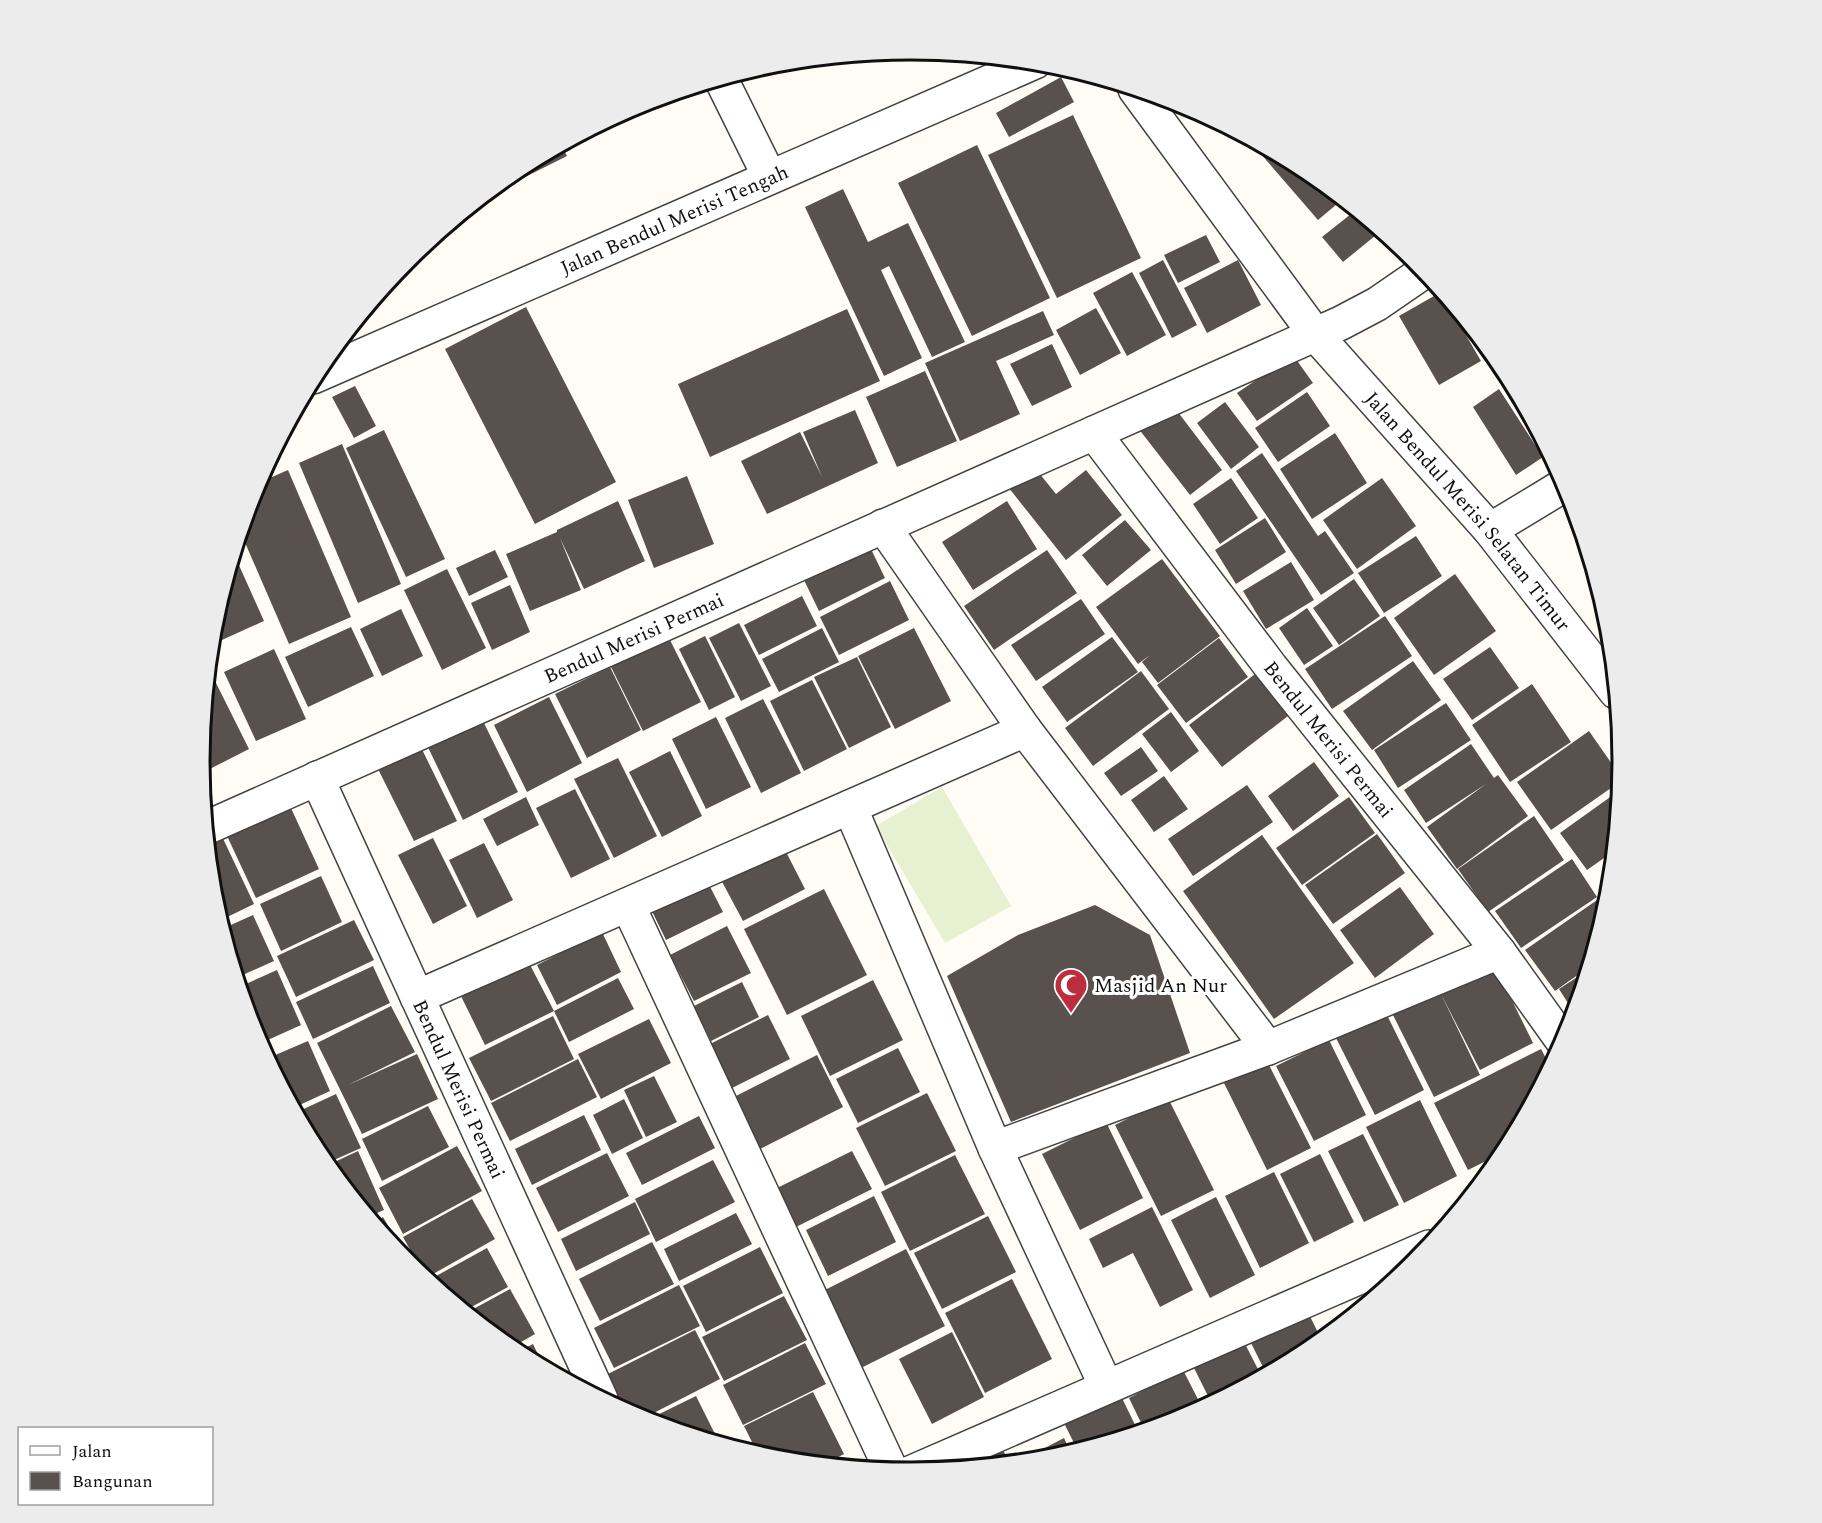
<svg xmlns="http://www.w3.org/2000/svg" width="1822" height="1523" viewBox="0 0 1822 1523" font-family="Spectral,serif">
	<style>
		.pitch { fill: #e7f0d0 }
		.building { fill: #59514d }
		.lines { fill: none; stroke-linecap: round; stroke-linejoin: round }
		.minor-casing { stroke: #434343; stroke-width: 36 }
		.minor { stroke: #fff; stroke-width: 33 }
		.labels { text-anchor: middle; stroke-width: 6; stroke-linejoin: round; paint-order: stroke }
		.street-label { font-size: 20px; fill: #101010; stroke: #fff }
		.poi-label { font-size: 20px; fill: #101010; stroke: #fff; text-anchor: start }
		.rim { fill: none; stroke: #101010; stroke-width: 3 }
	</style>
	<rect width="100%" height="100%" fill="#fefcf4"/>
	<!-- pitch -->
	<path class="pitch" d="M 942,787 L 1011,906 L 945,943 L 876,826 Z"/>
	<!-- building -->
	<path class="building" d="M 1061,77 L 1074,102 L 1009,137 L 996,113 Z
		M 1073,115 L 1141,258 L 1057,298 L 988,155 Z
		M 1247,138 L 1307,170 L 1343,199 L 1318,220 Z
		M 561,145 L 567,156 L 481,199 L 516,169 Z
		M 977,145 L 1050,298 L 972,336 L 898,183 Z
		M 843,189 L 868,242 L 908,223 L 965,342 L 932,357 L 889,266 L 881,270 L 922,358 L 884,376 L 805,207 Z
		M 1356,210 L 1381,231 L 1343,262 L 1322,237 Z
		M 1206,235 L 1220,262 L 1178,283 L 1164,255 Z
		M 1163,260 L 1197,325 L 1172,338 L 1139,273 Z
		M 1238,260 L 1261,305 L 1207,333 L 1184,288 Z
		M 1132,272 L 1166,335 L 1127,356 L 1093,293 Z
		M 1441,292 L 1481,361 L 1439,385 L 1399,316 Z
		M 526,307 L 616,482 L 535,524 L 445,349 Z
		M 1096,308 L 1121,353 L 1080,375 L 1056,330 Z
		M 847,309 L 880,381 L 710,457 L 678,384 Z
		M 1043,311 L 1054,335 L 996,361 L 1020,414 L 960,441 L 925,363 Z
		M 1052,344 L 1072,387 L 1032,406 L 1010,364 Z
		M 1293,355 L 1313,383 L 1257,421 L 1237,393 Z
		M 925,371 L 957,441 L 897,467 L 866,397 Z
		M 355,386 L 376,426 L 354,438 L 332,397 Z
		M 1499,389 L 1543,457 L 1516,475 L 1473,407 Z
		M 1307,392 L 1330,426 L 1278,462 L 1255,428 Z
		M 1225,402 L 1259,447 L 1231,469 L 1197,423 Z
		M 1171,403 L 1222,470 L 1190,495 L 1138,428 Z
		M 855,410 L 878,463 L 767,514 L 741,461 L 800,432 L 822,477 L 803,432 Z
		M 384,430 L 445,559 L 406,577 L 346,448 Z
		M 1335,433 L 1367,483 L 1312,519 L 1280,469 Z
		M 342,444 L 401,584 L 358,603 L 299,463 Z
		M 1262,453 L 1318,536 L 1325,531 L 1354,573 L 1321,595 L 1236,471 Z
		M 1031,463 L 1056,494 L 1086,470 L 1122,515 L 1066,560 L 1005,483 Z
		M 288,470 L 351,617 L 289,644 L 240,531 L 256,484 Z
		M 687,476 L 714,544 L 654,568 L 628,500 Z
		M 1231,478 L 1258,518 L 1220,544 L 1193,504 Z
		M 1382,478 L 1416,526 L 1357,569 L 1323,520 Z
		M 618,501 L 645,561 L 584,589 L 560,538 L 581,590 L 530,611 L 506,554 L 557,532 L 557,530 Z
		M 1007,501 L 1037,549 L 973,590 L 942,542 Z
		M 1265,518 L 1286,552 L 1236,584 L 1215,550 Z
		M 1125,520 L 1151,550 L 1107,586 L 1082,555 Z
		M 1416,536 L 1442,576 L 1384,613 L 1358,573 Z
		M 870,547 L 885,578 L 819,611 L 804,580 Z
		M 495,550 L 508,577 L 469,596 L 456,568 Z
		M 1047,550 L 1077,593 L 994,650 L 964,606 Z
		M 234,554 L 264,621 L 211,645 L 213,622 Z
		M 1162,559 L 1220,636 L 1158,683 L 1142,662 L 1150,655 L 1138,664 L 1096,607 Z
		M 1291,562 L 1314,600 L 1266,629 L 1243,591 Z
		M 447,569 L 486,648 L 442,670 L 404,590 Z
		M 1455,574 L 1496,631 L 1434,675 L 1394,618 Z
		M 1354,579 L 1380,616 L 1339,645 L 1313,608 Z
		M 890,581 L 909,620 L 839,655 L 820,617 Z
		M 510,585 L 530,632 L 492,650 L 471,603 Z
		M 1598,587 L 1605,609 L 1604,609 L 1593,590 Z
		M 802,596 L 817,626 L 759,655 L 744,625 Z
		M 1081,599 L 1105,634 L 1036,681 L 1011,645 Z
		M 1307,608 L 1333,646 L 1304,665 L 1279,628 Z
		M 401,609 L 423,656 L 382,676 L 360,629 Z
		M 1385,616 L 1412,656 L 1332,709 L 1305,669 Z
		M 739,623 L 771,686 L 741,701 L 709,638 Z
		M 351,627 L 374,676 L 308,707 L 285,657 Z
		M 664,628 L 701,702 L 643,731 L 606,657 Z
		M 822,628 L 839,662 L 779,692 L 762,659 Z
		M 914,628 L 951,701 L 895,729 L 858,656 Z
		M 705,636 L 735,697 L 709,710 L 679,649 Z
		M 1112,637 L 1138,672 L 1067,722 L 1042,687 Z
		M 1219,638 L 1248,677 L 1186,723 L 1157,685 Z
		M 1490,647 L 1519,688 L 1472,720 L 1443,679 Z
		M 274,649 L 306,719 L 256,741 L 224,672 Z
		M 857,657 L 891,727 L 849,748 L 814,677 Z
		M 1413,661 L 1441,700 L 1372,750 L 1343,711 Z
		M 610,667 L 641,730 L 587,758 L 555,694 Z
		M 1141,671 L 1169,709 L 1093,766 L 1065,728 Z
		M 1255,674 L 1288,716 L 1222,767 L 1189,725 Z
		M 812,680 L 847,749 L 804,771 L 770,701 Z
		M 215,681 L 249,749 L 204,772 L 199,761 L 207,685 Z
		M 1532,684 L 1571,742 L 1510,782 L 1472,725 Z
		M 549,697 L 582,763 L 527,792 L 494,725 Z
		M 763,699 L 801,773 L 761,793 L 725,718 Z
		M 1446,703 L 1471,740 L 1398,788 L 1374,750 Z
		M 478,711 L 518,792 L 463,820 L 424,739 Z
		M 1171,712 L 1199,751 L 1171,772 L 1142,734 Z
		M 716,717 L 751,787 L 706,809 L 672,739 Z
		M 1589,731 L 1621,777 L 1621,781 L 1551,830 L 1517,782 Z
		M 415,735 L 457,821 L 414,841 L 372,757 Z
		M 1471,744 L 1494,778 L 1498,775 L 1528,816 L 1457,869 L 1427,827 L 1486,784 L 1426,823 L 1404,790 Z
		M 1141,747 L 1158,771 L 1121,796 L 1104,773 Z
		M 670,751 L 702,816 L 662,837 L 629,772 Z
		M 618,758 L 657,836 L 614,858 L 574,779 Z
		M 1314,762 L 1339,796 L 1293,831 L 1268,796 Z
		M 1164,776 L 1188,809 L 1154,832 L 1131,800 Z
		M 1247,785 L 1273,822 L 1193,876 L 1168,839 Z
		M 575,789 L 610,859 L 571,878 L 536,808 Z
		M 1620,790 L 1614,851 L 1587,870 L 1560,833 Z
		M 285,795 L 319,869 L 256,898 L 221,823 Z
		M 526,797 L 539,825 L 497,846 L 483,819 Z
		M 1349,797 L 1375,833 L 1302,885 L 1276,848 Z
		M 1534,816 L 1564,860 L 1488,912 L 1458,869 Z
		M 218,828 L 254,904 L 219,921 L 213,900 L 206,833 Z
		M 1377,834 L 1405,873 L 1333,924 L 1305,885 Z
		M 1262,835 L 1354,963 L 1274,1019 L 1183,891 Z
		M 433,838 L 467,906 L 433,924 L 398,855 Z
		M 484,843 L 513,900 L 477,918 L 449,860 Z
		M 783,846 L 805,889 L 743,921 L 720,878 Z
		M 1572,859 L 1597,897 L 1521,948 L 1495,911 Z
		M 704,875 L 723,912 L 666,940 L 648,903 Z
		M 321,876 L 342,922 L 281,951 L 260,904 Z
		M 1611,885 L 1609,901 L 1608,905 L 1600,893 Z
		M 1400,887 L 1434,934 L 1375,978 L 1340,930 Z
		M 824,889 L 867,975 L 787,1015 L 744,929 Z
		M 1600,898 L 1607,908 L 1589,967 L 1555,991 L 1525,950 Z
		M 1095,905 L 1150,935 L 1190,1053 L 1011,1122 L 947,976 L 1018,935 Z
		M 253,915 L 274,961 L 236,978 L 222,929 Z
		M 354,920 L 374,960 L 296,997 L 277,956 Z
		M 727,926 L 751,973 L 694,1001 L 670,955 Z
		M 602,932 L 621,972 L 557,1005 L 537,965 Z
		M 528,961 L 554,1011 L 485,1045 L 460,994 Z
		M 1493,962 L 1533,1043 L 1480,1070 L 1441,994 L 1480,1075 L 1434,1097 L 1392,1013 Z
		M 373,966 L 390,1003 L 313,1039 L 296,1002 Z
		M 277,970 L 301,1025 L 259,1044 L 239,987 Z
		M 1588,970 L 1575,1014 L 1559,989 Z
		M 618,978 L 634,1009 L 569,1042 L 554,1011 Z
		M 873,980 L 903,1040 L 830,1076 L 801,1016 Z
		M 742,982 L 759,1017 L 711,1041 L 694,1006 Z
		M 391,1006 L 415,1052 L 348,1085 L 417,1054 L 438,1099 L 362,1134 L 317,1043 Z
		M 1385,1011 L 1424,1090 L 1375,1115 L 1335,1036 Z
		M 768,1015 L 790,1059 L 724,1092 L 702,1048 Z
		M 553,1016 L 574,1059 L 491,1101 L 469,1058 Z
		M 649,1019 L 671,1063 L 601,1099 L 578,1054 Z
		M 1329,1040 L 1366,1115 L 1314,1141 L 1276,1066 Z
		M 308,1041 L 330,1091 L 293,1108 L 266,1059 Z
		M 898,1048 L 920,1092 L 858,1123 L 836,1079 Z
		M 1541,1049 L 1551,1068 L 1506,1151 L 1468,1170 L 1434,1103 Z
		M 817,1055 L 843,1107 L 760,1149 L 734,1097 Z
		M 578,1059 L 597,1097 L 510,1141 L 491,1103 Z
		M 1267,1061 L 1311,1148 L 1267,1170 L 1224,1083 Z
		M 654,1076 L 677,1122 L 646,1137 L 624,1090 Z
		M 927,1093 L 956,1151 L 885,1186 L 856,1128 Z
		M 336,1094 L 361,1148 L 325,1164 L 295,1113 Z
		M 1168,1098 L 1214,1190 L 1161,1216 L 1115,1125 Z
		M 624,1099 L 643,1138 L 612,1154 L 593,1115 Z
		M 1420,1100 L 1457,1176 L 1404,1203 L 1366,1127 Z
		M 428,1106 L 449,1147 L 382,1181 L 362,1139 Z
		M 584,1115 L 601,1150 L 532,1185 L 515,1149 Z
		M 699,1116 L 715,1148 L 642,1185 L 626,1153 Z
		M 1106,1122 L 1143,1198 L 1080,1230 L 1042,1154 Z
		M 1363,1134 L 1399,1205 L 1364,1222 L 1328,1151 Z
		M 457,1146 L 482,1191 L 403,1234 L 379,1188 Z
		M 358,1151 L 384,1210 L 368,1217 L 326,1166 Z
		M 852,1151 L 872,1189 L 794,1228 L 775,1189 Z
		M 607,1153 L 629,1196 L 558,1232 L 536,1188 Z
		M 1320,1154 L 1354,1222 L 1314,1242 L 1280,1174 Z
		M 955,1155 L 985,1214 L 910,1251 L 881,1192 Z
		M 713,1160 L 735,1202 L 656,1242 L 635,1199 Z
		M 1274,1172 L 1309,1243 L 1260,1268 L 1225,1196 Z
		M 874,1196 L 896,1242 L 828,1276 L 806,1230 Z
		M 1216,1197 L 1255,1275 L 1210,1298 L 1171,1220 Z
		M 472,1199 L 495,1239 L 426,1278 L 403,1237 Z
		M 635,1202 L 650,1234 L 576,1271 L 561,1239 Z
		M 1152,1207 L 1193,1290 L 1160,1307 L 1133,1253 L 1103,1268 L 1089,1239 Z
		M 736,1213 L 752,1244 L 679,1281 L 664,1249 Z
		M 988,1216 L 1016,1272 L 942,1309 L 914,1253 Z
		M 383,1217 L 413,1269 L 373,1223 Z
		M 652,1242 L 674,1284 L 600,1321 L 579,1279 Z
		M 760,1247 L 783,1293 L 706,1332 L 683,1286 Z
		M 487,1248 L 508,1287 L 464,1311 L 427,1281 Z
		M 906,1249 L 945,1326 L 857,1370 L 819,1293 Z
		M 1012,1279 L 1052,1359 L 985,1393 L 945,1313 Z
		M 679,1285 L 700,1326 L 614,1368 L 594,1328 Z
		M 510,1289 L 535,1334 L 509,1349 L 466,1313 Z
		M 784,1296 L 807,1340 L 724,1381 L 702,1337 Z
		M 1305,1306 L 1322,1341 L 1306,1354 L 1267,1375 L 1247,1335 Z
		M 695,1330 L 720,1379 L 640,1420 L 620,1410 L 604,1376 Z
		M 952,1332 L 984,1397 L 932,1424 L 899,1359 Z
		M 1242,1338 L 1262,1377 L 1212,1404 L 1192,1364 Z
		M 805,1343 L 826,1384 L 743,1425 L 723,1385 Z
		M 533,1344 L 545,1369 L 515,1353 Z
		M 1183,1370 L 1203,1409 L 1183,1419 L 1145,1431 L 1129,1398 Z
		M 813,1392 L 844,1454 L 823,1465 L 759,1456 L 744,1426 Z
		M 1120,1394 L 1139,1433 L 1078,1451 L 1064,1423 Z
		M 696,1396 L 720,1444 L 645,1421 Z
		M 1064,1438 L 1071,1453 L 1050,1460 L 1016,1463 Z
		M 998,1440 L 1010,1464 L 963,1468 L 958,1459 Z"/>
	<g class="lines">
		<!-- minor casing -->
		<g class="minor-casing">
			<g id="minor">
				<path d="M 721,79 L 769,176"/>
				<path id="s1" d="M 1135,89 L 1315,334 L 1490,530 L 1616,692"/>
				<path id="s2" d="M 313,377 L 1035,62"/>
				<path id="s3" d="M 1094,433 L 1271,667 L 1499,952 L 1564,1043"/>
				<path d="M 883,526 L 1025,730 L 1268,1048"/>
				<path d="M 1490,530 L 1566,484"/>
				<path id="s4" d="M 317,778 L 601,1399"/>
				<path d="M 850,807 L 995,1148 L 1106,1386"/>
				<path id="s5" d="M 206,828 L 1341,323 L 1377,304 L 1425,271"/>
				<path d="M 628,905 L 892,1472"/>
				<path d="M 417,997 L 1025,730"/>
				<path d="M 995,1148 L 1268,1048 L 1499,952"/>
				<path d="M 910,1473 L 1429,1247"/>
			</g>
		</g>
		<!-- minor -->
		<use href="#minor" class="minor"/>
	</g>
	<!-- icons -->
	<defs>
		<g id="mosque-pin" transform="scale(1.725)"><path d="M0 17L-7.5 6A9.5 9.5 0 1 1 7.5 6Z" fill="#bc2d3f" stroke="#fff"/><path d="M3.5-4.9A6 6 0 1 0 3.5 4.9A5 5 0 1 1 3.5-4.9Z" fill="#fff"/></g>
	</defs>
	<g fill-rule="evenodd">
		<use href="#mosque-pin" x="1071" y="985"/>
	</g>
	<g class="labels">
		<!-- street labels -->
		<g class="street-label">
			<text dy="7" stroke="none"><textPath href="#s2" startOffset="394">Jalan Bendul Merisi Tengah</textPath></text>
			<text dy="7" stroke="none"><textPath href="#s1" startOffset="538">Jalan Bendul Merisi Selatan Timur</textPath></text>
			<text dy="7" stroke="none"><textPath href="#s5" startOffset="468">Bendul Merisi Permai</textPath></text>
			<text dy="7" stroke="none"><textPath href="#s3" startOffset="386">Bendul Merisi Permai</textPath></text>
			<text dy="7" stroke="none"><textPath href="#s4" startOffset="342">Bendul Merisi Permai</textPath></text>
		</g>
		<!-- poi labels -->
		<g class="poi-label">
			<text x="1094" y="992">Masjid An Nur</text>
		</g>
	</g>
	<!-- crop -->
	<path d="M0 0H1822V1523H0ZM210 761a701 701 0 1 1 1402 0a701 701 0 1 1-1402 0Z" fill="#ececec" fill-rule="evenodd"/>
	<path class="rim" d="M210 761a701 701 0 1 1 1402 0a701 701 0 1 1-1402 0Z"/>
	<!-- legend -->
	<rect x="18" y="1427" width="195" height="78" fill="#ffffff" stroke="#9f9f9f" stroke-width="1.5"/>
	<rect x="30" y="1446" width="30" height="9" fill="#ffffff" stroke="#9f9f9f" stroke-width="1.5"/>
	<text x="72" y="1457" font-size="18" fill="#101010">Jalan</text>
	<rect x="30" y="1472" width="30" height="18" fill="#59514d" stroke="#9f9f9f" stroke-width="1.5"/>
	<text x="72" y="1487" font-size="18" fill="#101010">Bangunan</text>
</svg>
